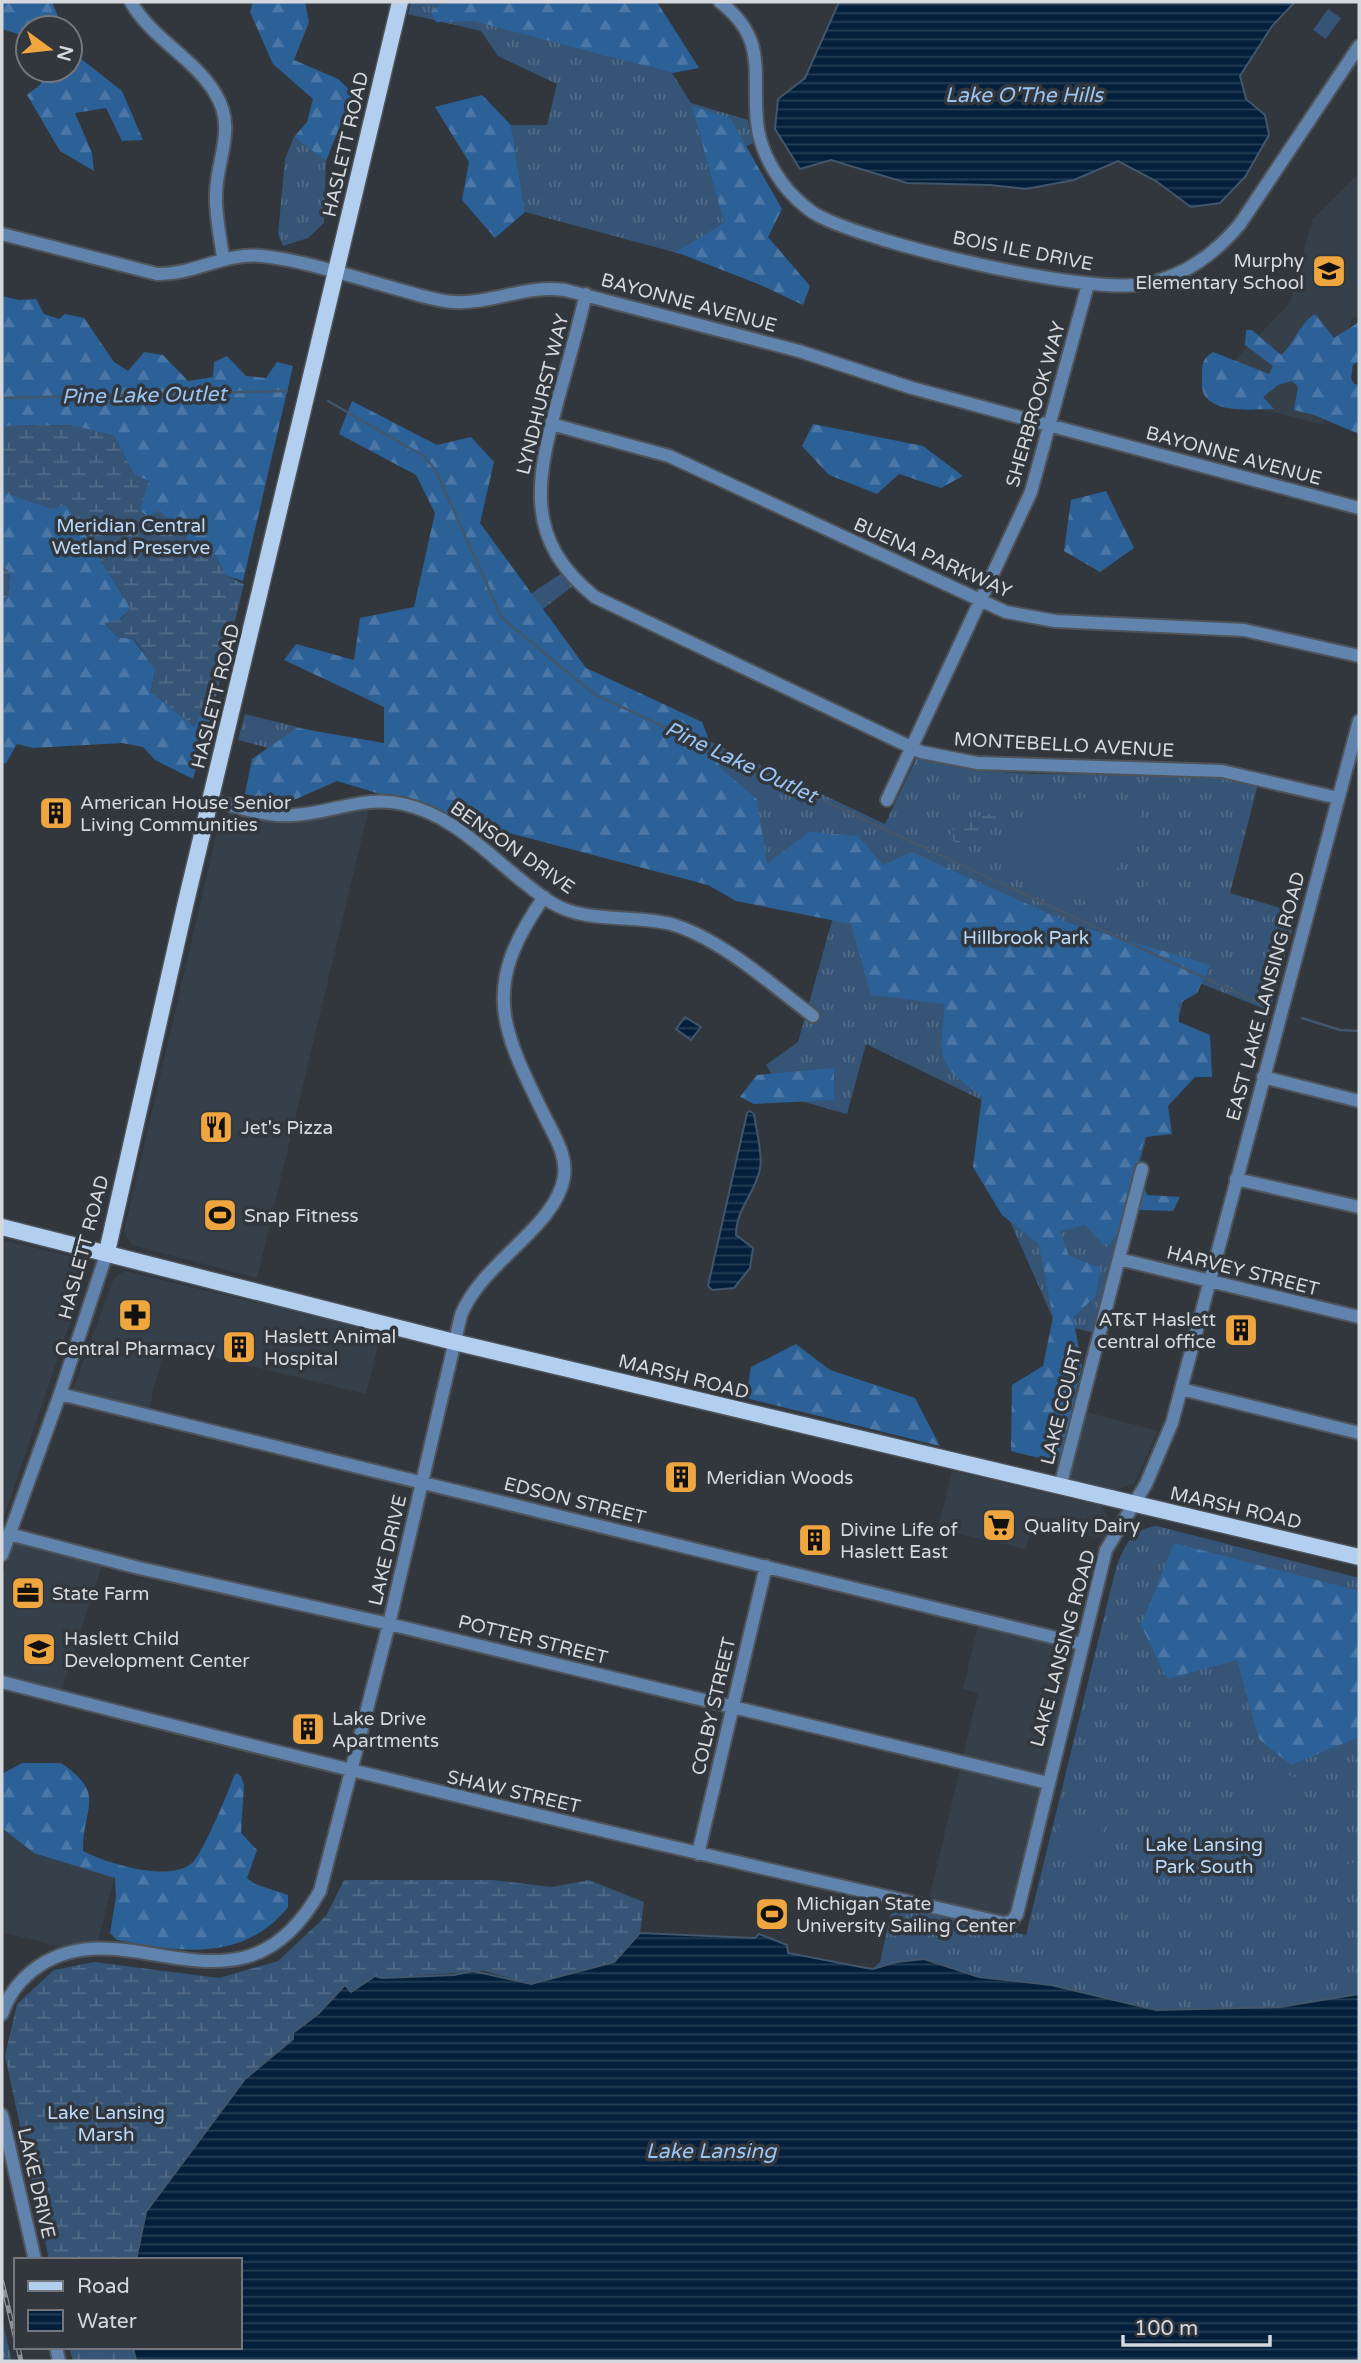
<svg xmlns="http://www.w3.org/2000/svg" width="1361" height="2363" viewBox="0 0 1361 2363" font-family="'Varela Round',sans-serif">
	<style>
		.built { fill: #36404b }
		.grass { fill: url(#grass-tufts) }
		.forest { fill: url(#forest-firs) }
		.wetland { fill: url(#wetland-marsh) }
		.garden { fill: #365475 }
		.water { fill: url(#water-rules); stroke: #42566c; stroke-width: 2 }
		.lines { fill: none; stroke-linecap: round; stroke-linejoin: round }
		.stream { stroke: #42566c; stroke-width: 2.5 }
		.minor-casing { stroke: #4f545a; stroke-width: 16 }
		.major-casing { stroke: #4f545a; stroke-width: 19 }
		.minor { stroke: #6084ad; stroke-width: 12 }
		.major { stroke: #b2cff0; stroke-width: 16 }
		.rail-casing { stroke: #8e9298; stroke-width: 5 }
		.rail { stroke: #31373d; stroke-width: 2.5; stroke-dasharray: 8; stroke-linecap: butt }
		.labels { text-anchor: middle; stroke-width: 7; stroke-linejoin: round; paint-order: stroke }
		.street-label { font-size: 19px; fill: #d5d8dd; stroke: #31373d }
		.poi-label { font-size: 19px; fill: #d5d8dd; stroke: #31373d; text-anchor: start }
		.park-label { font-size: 19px; fill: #bbd8f8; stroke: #31373d }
		.water-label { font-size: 21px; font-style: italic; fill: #9ac4f3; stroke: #31373d }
	</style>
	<defs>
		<pattern id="grass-tufts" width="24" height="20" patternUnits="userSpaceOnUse" patternTransform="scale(1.75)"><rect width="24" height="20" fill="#365475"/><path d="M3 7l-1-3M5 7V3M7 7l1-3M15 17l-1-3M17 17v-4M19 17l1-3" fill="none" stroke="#526c88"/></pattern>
		<pattern id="forest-firs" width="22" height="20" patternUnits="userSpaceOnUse" patternTransform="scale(1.75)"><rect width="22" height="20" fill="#2c6198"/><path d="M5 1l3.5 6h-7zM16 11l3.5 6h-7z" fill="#4a77a6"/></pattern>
		<pattern id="wetland-marsh" width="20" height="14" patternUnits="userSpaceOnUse" patternTransform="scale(1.75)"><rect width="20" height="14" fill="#365475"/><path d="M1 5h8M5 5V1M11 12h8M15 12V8" fill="none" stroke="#526c88"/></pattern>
		<pattern id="water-rules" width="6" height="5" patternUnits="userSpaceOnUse" patternTransform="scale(1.75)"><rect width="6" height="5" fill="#031f3b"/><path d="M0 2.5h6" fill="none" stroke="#273f57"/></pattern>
	</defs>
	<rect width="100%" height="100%" fill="#31373d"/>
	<!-- built -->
	<path class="built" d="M 1359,173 L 1359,318 L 1352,317 L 1323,425 L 1203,393 L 1290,303 L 1312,220 Z
		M 369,808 L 257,1278 L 132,1245 L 124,1232 L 220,819 L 231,813 L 271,821 L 293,822 Z
		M 2,1240 L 77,1258 L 87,1271 L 2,1523 Z
		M 125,1271 L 381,1333 L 366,1394 L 165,1345 L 148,1412 L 72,1393 L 114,1278 Z
		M 1074,1409 L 1158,1431 L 1134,1484 L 1114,1490 L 1057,1476 Z
		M 952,1471 L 1102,1506 L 1109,1520 L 1103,1539 L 1033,1522 L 1026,1549 L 938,1529 Z
		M 14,1543 L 102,1565 L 62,1690 L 2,1674 L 2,1576 Z
		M 978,1625 L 1075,1649 L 1008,1931 L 926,1912 L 978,1693 L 963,1689 Z
		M 2,1794 L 70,1862 L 115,1874 L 98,1940 L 62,1947 L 2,1932 Z"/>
	<!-- grass -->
	<path class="grass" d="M 411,2 L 645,2 L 630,62 L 672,73 L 691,103 L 748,120 L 753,143 L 709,167 L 724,223 L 729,267 L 525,212 L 511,125 L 547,125 L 557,84 L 498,56 L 481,31 L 408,14 Z
		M 294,137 L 326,161 L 324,223 L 308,238 L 283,246 L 278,234 L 285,159 Z
		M 562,573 L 573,586 L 518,628 L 576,678 L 885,824 L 917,757 C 1024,790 1148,761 1258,784 L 1230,893 L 1297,913 L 1270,1011 L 1189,979 L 1094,1333 L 1055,1323 L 990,1176 L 1019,1118 L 866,1044 L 847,1114 L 786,1097 L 766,1065 L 798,1042 L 839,896 L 238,740 L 245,714 L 387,749 L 502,613 Z
		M 1157,1526 L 1359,1578 L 1359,1994 L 1280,2007 L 1156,2010 L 1051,1985 L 979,1977 L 924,1959 L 873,1969 L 880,1962 L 893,1904 L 1026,1935 L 1115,1572 C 1122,1550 1131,1528 1157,1526 Z
		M 2,2320 L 12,2361 L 2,2361 Z"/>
	<!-- forest -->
	<path class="forest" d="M 2,2 L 52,2 L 63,28 L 28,28 L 28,37 L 2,29 Z
		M 253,2 L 305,2 L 309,22 L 294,60 L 338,79 L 353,93 L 326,161 L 294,137 L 307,122 L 313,99 L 273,64 L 250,12 Z
		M 443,2 L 657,2 L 699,68 L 672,73 L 474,21 L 436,22 L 431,12 Z
		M 70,44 L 75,54 L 122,91 L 143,140 L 122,141 L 106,108 L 75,113 L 92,153 L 94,171 L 60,151 L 27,95 L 41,84 L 41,70 L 70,70 Z
		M 482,95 L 511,125 L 525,212 L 495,238 L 462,200 L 469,162 L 435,107 Z
		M 692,106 L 730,118 L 782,209 L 768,237 L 810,286 L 803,305 L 758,284 L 676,252 L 724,223 Z
		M 2,296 L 19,300 L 36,299 L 44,314 L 59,319 L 65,314 L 84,318 L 114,362 L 128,371 L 144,352 L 163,355 L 188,381 L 213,377 L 214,362 L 227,356 L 246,376 L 266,378 L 277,362 L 293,366 L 243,581 L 224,575 L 207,557 L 189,548 L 183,533 L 167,522 L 160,510 L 148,517 L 140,511 L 134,474 L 114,436 L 71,425 L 2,426 Z
		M 1315,314 L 1334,338 L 1359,322 L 1359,361 L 1353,365 L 1351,378 L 1354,384 L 1359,385 L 1359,434 L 1314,415 L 1294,410 L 1298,387 L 1292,381 L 1278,385 L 1263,397 L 1274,409 C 1255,409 1218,414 1205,396 C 1201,390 1202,381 1202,374 C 1202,363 1203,358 1213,352 L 1269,374 L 1273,366 L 1245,345 L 1246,330 L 1252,330 L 1281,355 C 1295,343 1299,324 1315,314 Z
		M 352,401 L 437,445 L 471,437 L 494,462 L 480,523 L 586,668 L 702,722 L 720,768 L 757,799 L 767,864 L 809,832 L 858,836 L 883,865 L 912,852 L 1069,923 L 1210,965 L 1197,993 L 1178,1004 L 1179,1022 L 1210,1035 L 1212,1077 L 1195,1077 L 1168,1106 L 1172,1134 L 1145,1137 L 1137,1164 L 1147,1195 L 1180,1197 L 1173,1211 L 1140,1210 L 1106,1247 L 1085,1225 L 1060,1231 L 1069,1256 L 1101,1268 L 1095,1297 L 1073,1317 L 1082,1366 L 1059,1463 L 1011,1451 L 1012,1385 L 1043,1366 L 1053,1317 L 1039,1244 L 1002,1215 L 973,1167 L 982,1096 C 934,1063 940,1058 945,1004 L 871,995 L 851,924 L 736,901 L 708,885 L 509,833 L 337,781 L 287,803 L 245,794 L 252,759 L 297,728 L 384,743 L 384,707 L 284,660 L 296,644 L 354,660 L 360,618 L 414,607 L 435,513 L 416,475 L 339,434 Z
		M 813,424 L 923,446 L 963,476 L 941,488 L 899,474 L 877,494 L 829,475 L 802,446 Z
		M 1106,491 L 1134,548 L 1100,572 L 1064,551 L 1071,500 Z
		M 2,492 L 67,505 L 131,609 L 119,620 L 105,624 L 118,637 L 133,639 L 155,669 L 151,692 L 194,726 L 208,699 L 215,701 L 193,779 L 155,760 L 143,747 L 122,743 L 33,748 L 17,744 L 6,763 L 2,764 L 2,601 L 8,596 L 10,572 L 2,567 Z
		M 834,1068 L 834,1100 L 754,1104 L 740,1097 L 757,1075 Z
		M 796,1344 L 830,1370 L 915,1398 L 940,1446 L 746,1398 L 751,1367 Z
		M 1174,1543 L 1359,1591 L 1359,1737 L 1291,1765 L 1259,1739 L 1237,1660 L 1167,1679 L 1141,1625 Z
		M 22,1763 L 61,1763 C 108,1795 82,1807 83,1851 C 106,1863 169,1883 192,1863 C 203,1853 228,1793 234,1776 L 236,1773 L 241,1776 L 244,1785 L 241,1833 L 257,1850 L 247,1878 L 255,1884 L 288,1895 L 288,1907 C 243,1963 180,1952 117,1940 L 110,1933 L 116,1897 L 115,1878 L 34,1853 L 2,1828 L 2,1774 Z"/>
	<!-- wetland -->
	<path class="wetland" d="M 71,425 L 114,436 L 134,474 L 149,481 L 140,511 L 149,517 L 160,509 C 166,521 174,523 183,533 C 194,546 193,560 216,555 L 225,575 L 244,584 L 215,701 L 208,699 L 194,726 L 151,692 L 155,669 L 134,639 L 118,637 L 104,623 L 120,620 L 131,609 L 67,505 L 52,509 L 2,492 L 2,426 Z
		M 2,567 L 10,572 L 8,596 L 2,601 Z
		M 988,814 L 998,817 L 994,825 L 957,843 L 949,839 C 953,822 973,818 988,814 Z
		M 344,1880 L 492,1880 L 552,1887 L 589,1880 L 644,1902 L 640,1933 L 614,1962 L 531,1984 L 484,1971 L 382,1978 L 375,1976 L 351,1992 L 345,1985 L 319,2013 L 293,2033 L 294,2039 L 245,2079 L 146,2212 L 136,2260 L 49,2260 L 5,2056 L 17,2004 L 54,1970 L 94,1962 L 219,1978 L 278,1961 L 326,1916 Z
		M 69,2347 L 133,2347 L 136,2361 L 73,2361 Z"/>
	<!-- garden -->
	<path class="garden" d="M 1328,9 L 1341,18 L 1326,39 L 1313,30 Z
		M 1101,797 L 1142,810 L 1103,902 L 1095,905 L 1000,869 C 1014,823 1053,796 1101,797 Z
		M 1153,871 L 1166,877 L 1158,898 L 1144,892 Z
		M 1172,887 L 1204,900 L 1198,915 L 1166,902 Z
		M 1271,1768 L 1299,1779 L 1301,1787 L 1292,1804 L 1284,1806 L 1259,1797 L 1256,1787 L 1264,1771 Z
		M 1069,1818 L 1102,1826 L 1098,1861 L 1089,1867 L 1057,1857 L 1051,1847 L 1059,1826 Z
		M 1359,1862 L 1359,1880 L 1341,1881 L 1339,1866 Z"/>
	<!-- water -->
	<path class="water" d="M 839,2 L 1295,2 L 1272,26 L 1240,76 L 1246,99 L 1265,115 L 1269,135 L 1245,177 L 1220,203 L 1191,207 L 1156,181 L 1118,161 L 1074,180 L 1026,189 L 990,185 L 907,183 L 831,160 L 800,169 L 775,129 L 778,99 L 805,78 Z
		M 685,1017 L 701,1027 L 691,1040 L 676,1029 Z
		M 750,1111 L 754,1114 C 756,1130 763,1153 760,1169 C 754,1196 736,1208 736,1235 L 753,1248 L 750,1268 L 734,1288 L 712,1290 L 708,1286 L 747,1113 Z
		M 640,1933 L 755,1938 L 759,1934 L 787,1945 L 788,1953 L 861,1967 L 873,1969 L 897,1962 L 924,1959 L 979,1977 L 1051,1985 L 1156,2010 L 1280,2007 L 1359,1994 L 1359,2361 L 136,2361 L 133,2347 L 240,2347 L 240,2260 L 136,2260 L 146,2212 L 245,2079 L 293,2039 L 293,2033 L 319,2013 L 345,1985 L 351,1992 L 375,1976 L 382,1978 L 454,1975 L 473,1971 L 531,1984 L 614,1962 Z"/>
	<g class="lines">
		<!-- stream -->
		<path class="stream" d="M 2,398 L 287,391
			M 328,401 L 425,457 L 436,471 L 502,618 L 594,694 L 1259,1003
			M 1302,1018 L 1340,1030 L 1359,1031"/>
		<!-- minor casing -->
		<g class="minor-casing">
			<path id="minor" d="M 131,2 C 151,38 194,58 215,93 C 237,128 217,157 216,193 C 215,214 220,236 223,257
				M 720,2 C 768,39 752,72 757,122 C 759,146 772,170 787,189 C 796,199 807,210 819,216 C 873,244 1086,295 1144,284 C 1184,277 1214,255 1240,224 L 1359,46
				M 2,234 L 157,274 C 194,275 224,252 262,256 C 307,261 353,277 397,289 C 416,294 435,301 454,302 C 493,304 527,284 565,290 L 799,351 L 912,388 L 1041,423 L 1359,508
				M 586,294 C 577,331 567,367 557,403 C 536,482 524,540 595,597 L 921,752 L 977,763 L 1222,771 L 1338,798
				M 551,424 L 669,456 L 1006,612 L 1055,621 L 1244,630 L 1359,656
				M 211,800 C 238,807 265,817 294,815 C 332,813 364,795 403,804 C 463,817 501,871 552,903 C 587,924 633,914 671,924 C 720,938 772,985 813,1016
				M 887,800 L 1031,492 L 1088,284
				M 1263,1077 L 1359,1101
				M 1236,1179 L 1359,1207
				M 1119,1259 L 1359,1317
				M 1181,1389 L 1359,1433
				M 60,1394 L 1081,1644
				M 1060,1487 L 1142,1169
				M 9,1534 L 139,1568 L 389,1624 L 1048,1783
				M 2,1555 L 60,1394 L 107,1252
				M 2,1682 C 335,1768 669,1848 1004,1923 L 1012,1921 L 1017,1914 L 1106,1550 L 1146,1484 L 1172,1423 L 1359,721
				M 698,1854 L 766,1566
				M 2,2014 C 8,1996 17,1983 32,1971 C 123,1899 239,2036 320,1891 L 389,1624 L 461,1315 C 483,1261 556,1227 564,1177 C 567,1155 555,1137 545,1117 C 500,1026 481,987 544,897
				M 2,2115 L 35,2260
				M 56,2347 L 59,2361"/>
		</g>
		<!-- major casing -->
		<g class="major-casing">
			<path id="major" d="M 2,1227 L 454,1342 L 1359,1557
				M 107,1252 L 185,906 L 400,2"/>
		</g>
		<!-- minor -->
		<use href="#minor" class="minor"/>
		<!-- major -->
		<use href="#major" class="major"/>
		<!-- rail casing -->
		<g class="rail-casing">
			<path id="rail" d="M 2,2282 L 16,2340
				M 18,2347 L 21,2361"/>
		</g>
		<!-- rail -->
		<use href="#rail" class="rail"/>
	</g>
	<!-- icons -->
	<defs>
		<g id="school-square" transform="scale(1.75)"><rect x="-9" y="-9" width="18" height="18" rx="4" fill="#f0a63e" stroke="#31373d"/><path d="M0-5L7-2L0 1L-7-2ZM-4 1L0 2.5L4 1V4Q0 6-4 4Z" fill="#111"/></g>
		<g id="building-square" transform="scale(1.75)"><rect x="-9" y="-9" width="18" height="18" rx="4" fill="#f0a63e" stroke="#31373d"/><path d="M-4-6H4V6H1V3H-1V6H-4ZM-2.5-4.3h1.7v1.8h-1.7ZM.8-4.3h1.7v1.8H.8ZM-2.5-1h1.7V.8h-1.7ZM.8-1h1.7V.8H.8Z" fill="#111"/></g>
		<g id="restaurant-square" transform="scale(1.75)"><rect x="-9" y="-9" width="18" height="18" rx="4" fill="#f0a63e" stroke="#31373d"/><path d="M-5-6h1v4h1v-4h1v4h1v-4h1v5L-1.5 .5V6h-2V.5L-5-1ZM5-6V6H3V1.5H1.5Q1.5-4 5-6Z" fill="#111"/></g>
		<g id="stadium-square" transform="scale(1.75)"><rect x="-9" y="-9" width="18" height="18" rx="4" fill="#f0a63e" stroke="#31373d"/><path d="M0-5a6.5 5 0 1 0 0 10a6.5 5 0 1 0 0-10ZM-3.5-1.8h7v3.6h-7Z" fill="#111"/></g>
		<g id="pharmacy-square" transform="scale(1.75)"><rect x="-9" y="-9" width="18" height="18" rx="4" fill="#f0a63e" stroke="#31373d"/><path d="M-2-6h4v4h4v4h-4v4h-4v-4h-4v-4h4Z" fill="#111"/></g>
		<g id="supermarket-square" transform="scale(1.75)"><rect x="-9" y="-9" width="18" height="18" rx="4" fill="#f0a63e" stroke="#31373d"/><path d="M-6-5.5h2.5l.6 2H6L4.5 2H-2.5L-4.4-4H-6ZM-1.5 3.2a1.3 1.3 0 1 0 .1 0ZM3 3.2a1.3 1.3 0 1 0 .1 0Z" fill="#111"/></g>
		<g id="office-square" transform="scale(1.75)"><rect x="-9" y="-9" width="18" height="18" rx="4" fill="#f0a63e" stroke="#31373d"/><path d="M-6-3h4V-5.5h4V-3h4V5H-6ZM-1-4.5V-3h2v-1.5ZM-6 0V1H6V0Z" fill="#111"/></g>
	</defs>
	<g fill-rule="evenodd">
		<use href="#school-square" x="1329" y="271"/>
		<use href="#building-square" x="56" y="813"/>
		<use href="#restaurant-square" x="216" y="1127"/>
		<use href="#stadium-square" x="220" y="1215"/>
		<use href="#pharmacy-square" x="135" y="1315"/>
		<use href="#building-square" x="1241" y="1330"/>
		<use href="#building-square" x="239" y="1347"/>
		<use href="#building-square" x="681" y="1477"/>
		<use href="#supermarket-square" x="999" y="1525"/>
		<use href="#building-square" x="815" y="1540"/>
		<use href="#office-square" x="28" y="1593"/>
		<use href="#school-square" x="39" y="1649"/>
		<use href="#building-square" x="308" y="1729"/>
		<use href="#stadium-square" x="772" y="1914"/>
	</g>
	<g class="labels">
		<!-- street labels -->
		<g class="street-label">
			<text transform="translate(345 144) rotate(-77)" y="7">HASLETT ROAD</text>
			<text transform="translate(1023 250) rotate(11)" y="7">BOIS ILE DRIVE</text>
			<text transform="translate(689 302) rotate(15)" y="7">BAYONNE AVENUE</text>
			<text transform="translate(542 394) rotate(-76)" y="7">LYNDHURST WAY</text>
			<text transform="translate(1035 404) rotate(-74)" y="7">SHERBROOK WAY</text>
			<text transform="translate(1234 455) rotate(15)" y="7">BAYONNE AVENUE</text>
			<text transform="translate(933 557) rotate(24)" y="7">BUENA PARKWAY</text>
			<text transform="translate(215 696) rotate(-76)" y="7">HASLETT ROAD</text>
			<text transform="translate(1064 744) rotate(3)" y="7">MONTEBELLO AVENUE</text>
			<text transform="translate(513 847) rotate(35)" y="7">BENSON DRIVE</text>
			<text transform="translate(1265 996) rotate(-75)" y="7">EAST LAKE LANSING ROAD</text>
			<text transform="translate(83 1247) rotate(-75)" y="7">HASLETT ROAD</text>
			<text transform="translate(1243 1270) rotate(14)" y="7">HARVEY STREET</text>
			<text transform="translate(684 1376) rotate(14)" y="7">MARSH ROAD</text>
			<text transform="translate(1061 1405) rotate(-76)" y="7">LAKE COURT</text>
			<text transform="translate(575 1500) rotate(14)" y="7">EDSON STREET</text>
			<text transform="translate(1236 1507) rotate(13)" y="7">MARSH ROAD</text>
			<text transform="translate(387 1550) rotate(-77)" y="7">LAKE DRIVE</text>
			<text transform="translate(533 1639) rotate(14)" y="7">POTTER STREET</text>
			<text transform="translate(1062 1648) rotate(-75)" y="7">LAKE LANSING ROAD</text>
			<text transform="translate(713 1706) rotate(-77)" y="7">COLBY STREET</text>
			<text transform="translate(514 1791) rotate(13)" y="7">SHAW STREET</text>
			<text transform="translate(37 2183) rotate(77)" y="7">LAKE DRIVE</text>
		</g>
		<!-- poi labels -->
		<g class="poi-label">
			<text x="1304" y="267" text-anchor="end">Murphy<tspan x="1304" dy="22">Elementary School</tspan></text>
			<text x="80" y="809">American House Senior<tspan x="80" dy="22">Living Communities</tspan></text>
			<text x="241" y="1134">Jet's Pizza</text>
			<text x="244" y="1222">Snap Fitness</text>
			<text x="1216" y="1326" text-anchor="end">AT&amp;T Haslett<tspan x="1216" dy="22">central office</tspan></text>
			<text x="264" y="1343">Haslett Animal<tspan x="264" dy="22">Hospital</tspan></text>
			<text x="135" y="1355" text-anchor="middle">Central Pharmacy</text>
			<text x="706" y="1484">Meridian Woods</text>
			<text x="1024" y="1532">Quality Dairy</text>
			<text x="840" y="1536">Divine Life of<tspan x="840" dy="22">Haslett East</tspan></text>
			<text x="52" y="1600">State Farm</text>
			<text x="64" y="1645">Haslett Child<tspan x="64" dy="22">Development Center</tspan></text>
			<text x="332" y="1725">Lake Drive<tspan x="332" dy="22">Apartments</tspan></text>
			<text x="796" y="1910">Michigan State<tspan x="796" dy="22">University Sailing Center</tspan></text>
		</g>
		<!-- park labels -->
		<g class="park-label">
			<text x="131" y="532">Meridian Central<tspan x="131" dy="22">Wetland Preserve</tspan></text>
			<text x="1026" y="944">Hillbrook Park</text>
			<text x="1204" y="1851">Lake Lansing<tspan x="1204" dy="22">Park South</tspan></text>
			<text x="106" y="2119">Lake Lansing<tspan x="106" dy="22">Marsh</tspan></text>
		</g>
		<!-- water labels -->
		<g class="water-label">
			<text x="1024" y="102">Lake O'The Hills</text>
			<text transform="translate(144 395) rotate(-1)" y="7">Pine Lake Outlet</text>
			<text transform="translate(741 762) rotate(25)" y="7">Pine Lake Outlet</text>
			<text x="711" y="2158">Lake Lansing</text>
		</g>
	</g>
	<!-- border -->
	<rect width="1361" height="2363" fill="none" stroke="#d5d8dd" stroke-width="7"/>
	<!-- legend -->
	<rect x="14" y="2258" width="228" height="91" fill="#31373d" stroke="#73777d" stroke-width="2"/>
	<rect x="28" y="2281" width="35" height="10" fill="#b2cff0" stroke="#73777d" stroke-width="2"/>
	<text x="77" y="2293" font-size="21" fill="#d5d8dd">Road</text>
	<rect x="28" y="2310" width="35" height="21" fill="url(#water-rules)" stroke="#73777d" stroke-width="2"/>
	<text x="77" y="2328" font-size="21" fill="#d5d8dd">Water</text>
	<!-- north arrow -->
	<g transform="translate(49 49) rotate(105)"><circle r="33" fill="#31373d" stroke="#73777d" stroke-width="2"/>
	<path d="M0-5L12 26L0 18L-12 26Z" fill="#f0a63e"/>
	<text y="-10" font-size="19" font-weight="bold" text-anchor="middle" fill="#d5d8dd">N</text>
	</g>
	<!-- scale -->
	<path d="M1123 2335v10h147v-10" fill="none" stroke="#d5d8dd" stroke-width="3.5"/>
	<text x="1134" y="2335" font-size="21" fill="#d5d8dd" stroke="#31373d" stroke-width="5" paint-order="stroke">100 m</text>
</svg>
